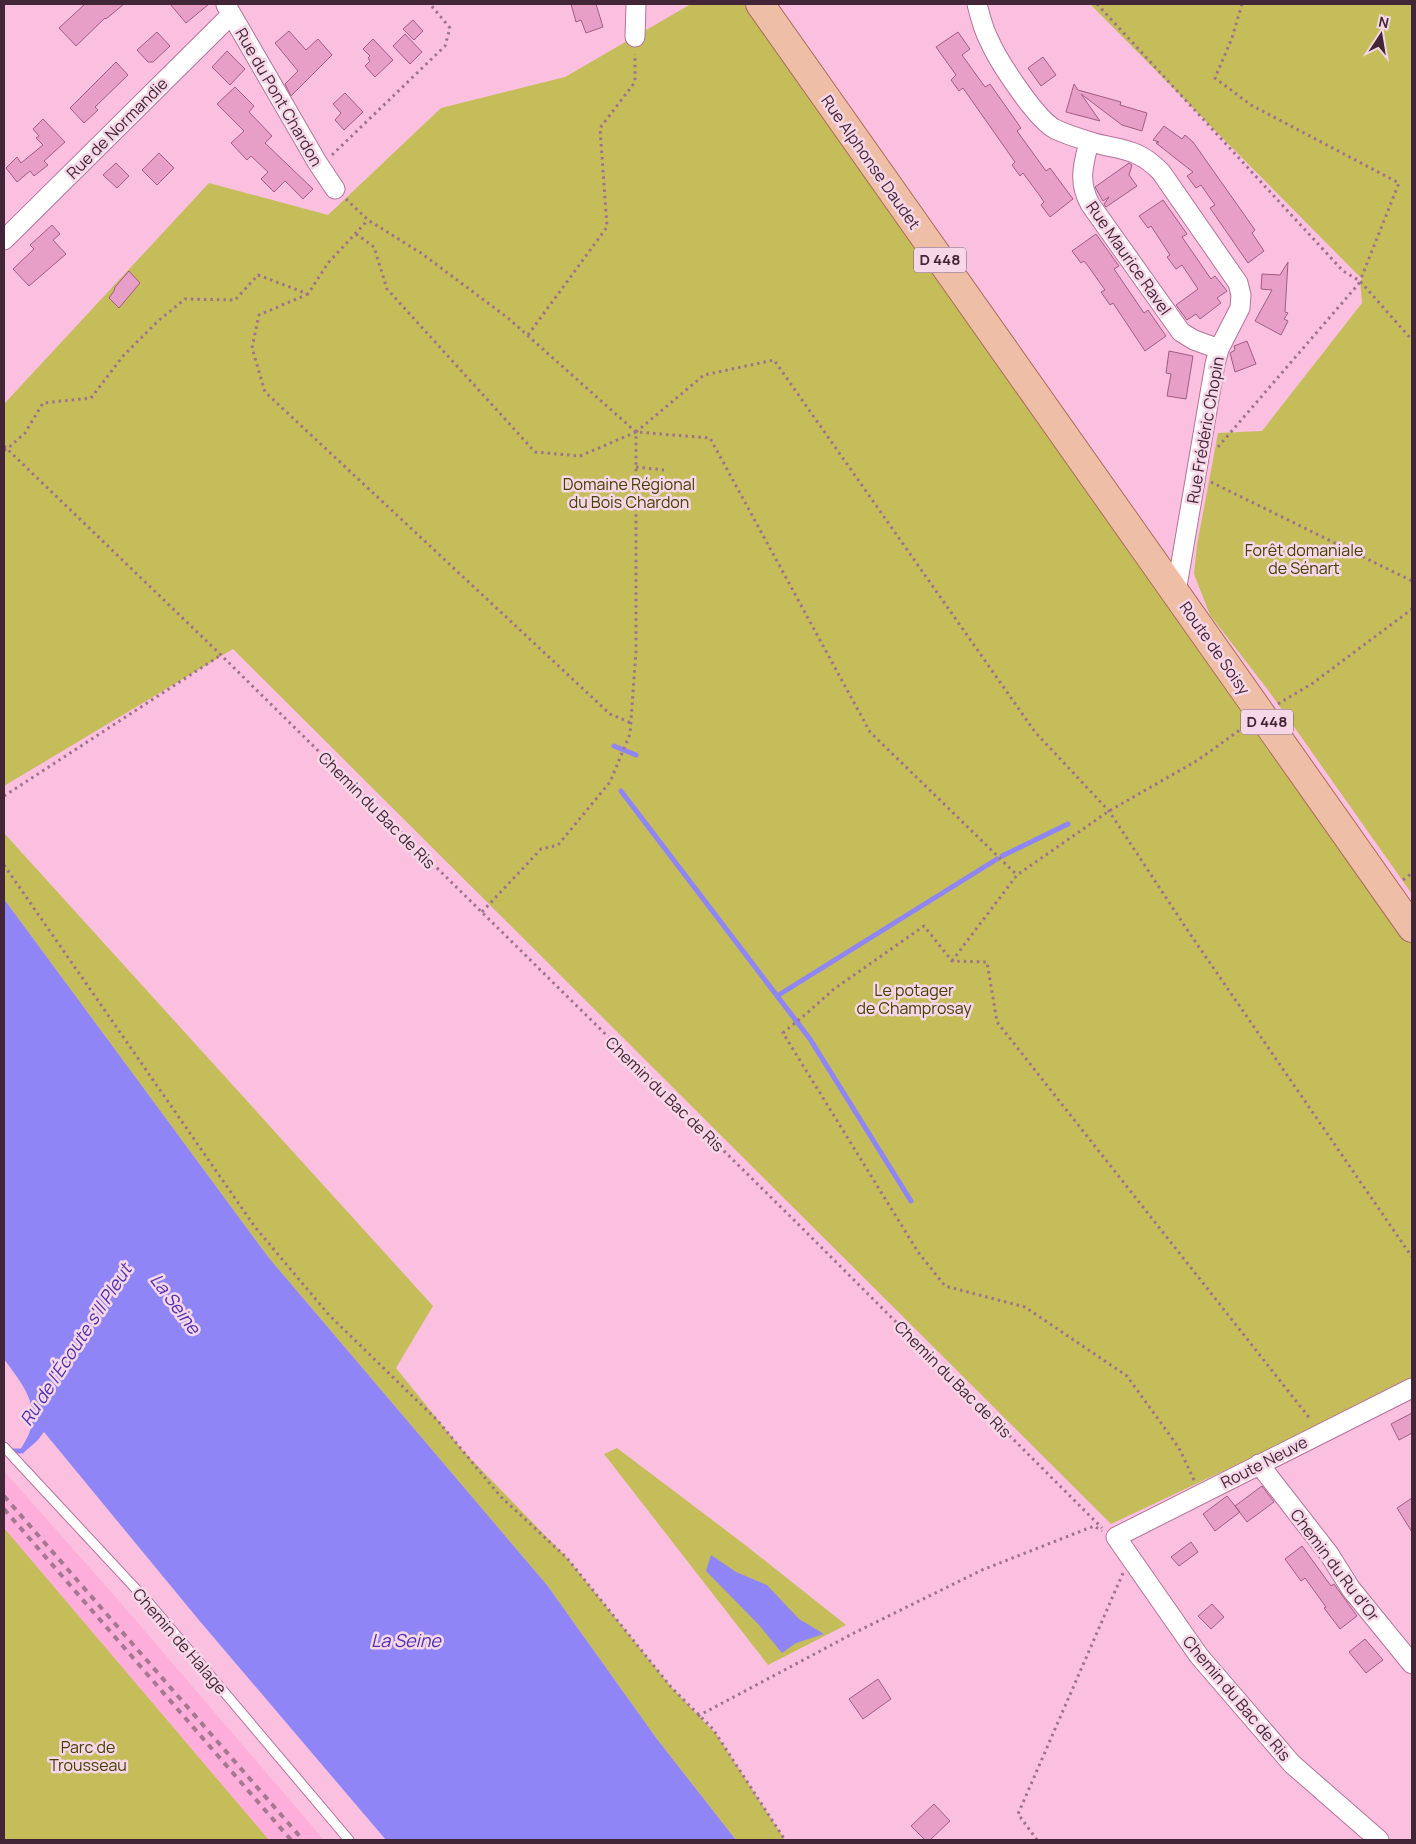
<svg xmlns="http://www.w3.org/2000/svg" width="1416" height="1844" viewBox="0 0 1416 1844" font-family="Manrope,sans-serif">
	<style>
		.built { fill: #feaedb }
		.green { fill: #c4bd5a }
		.water { fill: #8f85f6 }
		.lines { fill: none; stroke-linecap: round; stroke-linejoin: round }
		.stream { stroke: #8f85f6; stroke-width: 5 }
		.building { fill: #e79fc7; stroke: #a05d84 }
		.service-casing { stroke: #b67299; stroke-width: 11 }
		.minor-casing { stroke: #b67299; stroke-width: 21 }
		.primary-casing { stroke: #ac6c5a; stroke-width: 30 }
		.path { stroke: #a0738c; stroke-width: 3; stroke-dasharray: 2.5 4; stroke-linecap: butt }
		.service { stroke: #fff; stroke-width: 9 }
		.minor { stroke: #fff; stroke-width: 19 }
		.primary { stroke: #efbea7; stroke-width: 28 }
		.rail { stroke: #a57891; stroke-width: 4; stroke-dasharray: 6 6; stroke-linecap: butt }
		.labels { text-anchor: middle; stroke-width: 5; stroke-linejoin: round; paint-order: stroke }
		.shield { fill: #f6d7e7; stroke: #785a6b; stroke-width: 1 }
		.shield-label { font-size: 15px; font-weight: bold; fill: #422536 }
		.street-label { font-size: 16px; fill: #422536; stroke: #f6d7e7 }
		.park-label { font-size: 16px; fill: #454101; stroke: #f6d7e7 }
		.water-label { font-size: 18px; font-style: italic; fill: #4d30b3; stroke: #f6d7e7 }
	</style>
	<rect width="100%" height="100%" fill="#fbc0e0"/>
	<!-- built -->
	<path class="built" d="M 4,1471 L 120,1602 L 324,1840 L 269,1840 L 4,1528 Z"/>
	<!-- green -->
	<path class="green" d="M 691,4 L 760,4 L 1412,927 L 1412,1382 L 1111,1524 L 233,649 L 4,786 L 4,404 L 209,183 L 328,215 L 441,108 L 565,77 Z
		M 1090,4 L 1412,4 L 1412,894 L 1268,690 L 1210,615 L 1194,574 L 1197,545 L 1218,433 L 1262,431 L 1362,303 L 1360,281 L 1362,279 Z
		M 4,833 L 433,1306 L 396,1368 L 463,1451 L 567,1558 L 671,1687 L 716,1734 L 785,1840 L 736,1840 L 657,1739 L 547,1585 L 269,1258 L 4,899 Z
		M 617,1448 L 744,1544 L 846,1625 L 768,1665 L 604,1454 Z
		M 4,1528 L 269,1840 L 4,1840 Z"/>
	<!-- water -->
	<path class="water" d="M 4,899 L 269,1258 L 547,1585 L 657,1739 L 736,1840 L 386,1840 L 198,1619 L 44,1432 L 37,1441 L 23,1453 L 21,1449 C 24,1443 28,1437 30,1431 C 40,1403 19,1380 4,1359 Z
		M 711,1555 L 736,1572 L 767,1585 L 799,1619 L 824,1634 L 796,1643 L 782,1653 L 759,1625 L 706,1571 Z"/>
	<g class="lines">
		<!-- stream -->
		<path class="stream" d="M 614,746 L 636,755
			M 621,791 L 810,1039 L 911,1201
			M 1002,856 L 1068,824
			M 777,996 L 997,859
			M 9,1451 L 22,1451 L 26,1446"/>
	</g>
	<!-- building -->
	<path class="building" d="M 85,4 L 124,4 L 106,19 L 105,18 L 76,46 L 59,28 Z
		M 170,4 L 209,4 L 186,23 Z
		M 571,4 L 596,4 L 603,27 L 586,33 L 581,20 L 576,22 Z
		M 413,20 L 423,31 L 414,40 L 403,29 Z
		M 289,31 L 306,50 L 318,39 L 332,55 L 291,96 L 285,84 L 298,71 L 275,43 Z
		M 157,32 L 170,46 L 153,62 L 148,62 L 137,50 Z
		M 958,32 L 970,49 L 962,55 L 985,87 L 990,84 L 1021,128 L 1017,131 L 1046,171 L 1050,168 L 1073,199 L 1050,217 L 1041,205 L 1044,202 L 1040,196 L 1023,173 L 1020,176 L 1012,165 L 1015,162 L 963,88 L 959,91 L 951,80 L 956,75 L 936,47 Z
		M 405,34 L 422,52 L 410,64 L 393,46 Z
		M 373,39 L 393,60 L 375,77 L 365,66 L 370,61 L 368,58 L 370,56 L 363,49 Z
		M 227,51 L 245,69 L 230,85 L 212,67 Z
		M 1043,57 L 1056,75 L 1041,86 L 1028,68 Z
		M 116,62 L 128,75 L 95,107 L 98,110 L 84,123 L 70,108 Z
		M 1074,84 L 1078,90 L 1121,102 L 1120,105 L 1147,113 L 1142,131 L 1122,125 L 1081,94 L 1100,121 L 1066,112 Z
		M 235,87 L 254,106 L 249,112 L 272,136 L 265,143 L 313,189 L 303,199 L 285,181 L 274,192 L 261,179 L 268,172 L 251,156 L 247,160 L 231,143 L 244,131 L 217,104 Z
		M 345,93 L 363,112 L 344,130 L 335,120 L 341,113 L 333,104 Z
		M 43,119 L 65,142 L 44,161 L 48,165 L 34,176 L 30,171 L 17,182 L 6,168 L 17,157 L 21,163 L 43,145 L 36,138 L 39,136 L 33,129 Z
		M 1164,126 L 1182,139 L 1185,135 L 1193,142 L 1255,230 L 1252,233 L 1264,251 L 1248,263 L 1210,208 L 1215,205 L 1201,185 L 1196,188 L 1187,176 L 1193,172 L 1156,143 L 1159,142 L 1153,140 Z
		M 159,153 L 174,168 L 157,185 L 142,170 Z
		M 116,163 L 129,176 L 117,188 L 103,175 Z
		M 1129,163 L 1132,165 L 1129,175 L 1137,186 L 1106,207 L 1104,204 L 1109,197 L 1103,201 L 1095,187 Z
		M 1163,200 L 1187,234 L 1182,237 L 1211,279 L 1215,276 L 1227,291 L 1217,298 L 1221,303 L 1200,319 L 1196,314 L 1187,320 L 1176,305 L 1198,289 L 1182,265 L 1176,269 L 1167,257 L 1170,255 L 1151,226 L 1148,228 L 1139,216 Z
		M 52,225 L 60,234 L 53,240 L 66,254 L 29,286 L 13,269 L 34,249 L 30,245 Z
		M 1096,234 L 1119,266 L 1114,269 L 1144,313 L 1148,310 L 1166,336 L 1145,351 L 1113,303 L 1110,305 L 1101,292 L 1105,290 L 1088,266 L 1084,261 L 1081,263 L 1072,251 Z
		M 1288,262 L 1285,312 L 1288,313 L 1284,319 L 1288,321 L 1281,335 L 1255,321 L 1272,290 L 1261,289 L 1262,274 L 1280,275 Z
		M 129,271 L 140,283 L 119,308 L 109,298 L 114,291 L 115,287 Z
		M 1247,341 L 1256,364 L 1235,372 L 1230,353 L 1235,350 L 1234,346 Z
		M 1169,351 L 1193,356 L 1186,399 L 1167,396 L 1171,374 L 1166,373 Z
		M 1412,1413 L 1412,1433 L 1399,1440 L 1391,1424 Z
		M 1262,1486 L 1274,1502 L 1247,1522 L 1235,1506 Z
		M 1227,1496 L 1240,1512 L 1215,1531 L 1203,1514 Z
		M 1412,1498 L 1412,1532 L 1397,1508 Z
		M 1191,1542 L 1198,1552 L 1179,1566 L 1171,1557 Z
		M 1302,1546 L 1331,1586 L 1334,1584 L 1357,1616 L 1340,1629 L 1324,1608 L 1326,1607 L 1305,1578 L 1301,1581 L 1285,1559 Z
		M 1212,1604 L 1224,1617 L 1211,1629 L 1198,1616 Z
		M 1365,1639 L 1383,1660 L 1366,1673 L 1349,1652 Z
		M 878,1679 L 891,1699 L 863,1719 L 849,1699 Z
		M 934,1804 L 950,1821 L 930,1840 L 925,1840 L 911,1826 Z"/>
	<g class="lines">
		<!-- service casing -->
		<g class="service-casing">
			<path id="service" d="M 4,1447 L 149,1603 L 349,1840"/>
		</g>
		<!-- minor casing -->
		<g class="minor-casing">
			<path id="minor" d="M 977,4 C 980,16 983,29 989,40 C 998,61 1036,119 1055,129 C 1065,134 1078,138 1088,141 C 1119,151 1136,146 1161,172 L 1238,283 L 1241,295 L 1240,308 L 1219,349 L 1215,364 L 1176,592
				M 226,5 L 317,162 L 335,189
				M 635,37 L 636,4
				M 1089,142 C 1083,165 1078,182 1090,204 L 1181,332 L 1194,340 L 1219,349
				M 4,240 L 231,15
				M 1259,1464 L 1329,1554 L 1351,1589 L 1412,1664
				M 1379,1840 L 1292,1764 L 1199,1656 L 1116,1537 L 1412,1388"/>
		</g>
		<!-- primary casing -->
		<g class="primary-casing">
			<path id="primary" d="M 760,4 L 1412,928"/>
		</g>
		<!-- path -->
		<path class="path" d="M 1097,4 L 1343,271 L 1360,281 L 1412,340
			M 1242,4 L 1232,38 L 1215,78 L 1251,105 L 1399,183 L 1360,281
			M 332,155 L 445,46 L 450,28 L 430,4
			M 346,199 L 368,220 L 421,253 L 508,318 L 636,432 L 636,651 L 630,734 L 610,782 L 558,845 L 541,849 L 481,913
			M 356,234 L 374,247 L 387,289 L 535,452 L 580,456 L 636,432 L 710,438 L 870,732 L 1017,875
			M 308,294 L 259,315 L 252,348 L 265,392 L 610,714 L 631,723
			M 528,335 L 607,227 L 600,128 L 635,82 L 635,54
			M 636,432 L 704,375 L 774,360 L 1035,732 L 1109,811 L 1186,928 L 1412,1257
			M 4,446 L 221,655 L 796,1222 L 1102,1528
			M 1218,447 L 1361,281
			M 4,450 L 7,449 L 25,433 L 43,403 L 91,398 L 123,356 L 158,321 L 185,299 L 235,300 L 258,275 L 308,294 L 328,263 L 368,220
			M 636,467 L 664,470
			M 1211,482 L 1412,581
			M 1278,704 L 1313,683 L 1412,609
			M 4,796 L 221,655
			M 4,865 L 255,1227 L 329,1315 L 438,1421 L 500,1496 L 567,1558 L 671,1687 L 713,1729 L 785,1840
			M 1403,880 L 1412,873
			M 952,961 L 1017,875 L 1109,811 L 1198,760 L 1244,727
			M 1194,1480 L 1179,1448 L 1127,1376 L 1025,1307 L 945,1286 L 918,1252 L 783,1033 L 807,1013 L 834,989 L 924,926 L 952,961 L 987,962 L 997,1022 L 1311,1420
			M 698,1716 L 854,1633 L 982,1570 L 1094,1526 L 1102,1531
			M 1037,1840 L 1018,1814 L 1123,1573"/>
		<!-- service -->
		<use href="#service" class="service"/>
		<!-- minor -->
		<use href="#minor" class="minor"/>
		<!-- primary -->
		<use href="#primary" class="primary"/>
		<!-- rail -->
		<path class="rail" d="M 4,1496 L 303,1840
			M 4,1509 L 291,1840"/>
	</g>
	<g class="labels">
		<!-- shield labels -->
		<g class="shield">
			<rect x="914" y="247.5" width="52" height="25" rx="4"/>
			<rect x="1241" y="709.5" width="52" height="25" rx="4"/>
		</g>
		<g class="shield-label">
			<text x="940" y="265">D 448</text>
			<text x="1267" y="727">D 448</text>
		</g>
		<!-- street labels -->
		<g class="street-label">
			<text transform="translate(279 97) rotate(60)" y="6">Rue du Pont Chardon</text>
			<text transform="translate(117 128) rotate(-45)" y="6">Rue de Normandie</text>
			<text transform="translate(871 162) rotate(55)" y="6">Rue Alphonse Daudet</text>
			<text transform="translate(1129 258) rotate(55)" y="6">Rue Maurice Ravel</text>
			<text transform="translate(1205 430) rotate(-80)" y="6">Rue Frédéric Chopin</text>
			<text transform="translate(1215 648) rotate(55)" y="6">Route de Soisy</text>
			<text transform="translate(377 810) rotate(45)" y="6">Chemin du Bac de Ris</text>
			<text transform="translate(665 1094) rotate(44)" y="6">Chemin du Bac de Ris</text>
			<text transform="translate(953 1379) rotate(45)" y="6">Chemin du Bac de Ris</text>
			<text transform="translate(1264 1462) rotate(-27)" y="6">Route Neuve</text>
			<text transform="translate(1335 1565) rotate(53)" y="6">Chemin du Ru d'Or</text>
			<text transform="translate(180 1641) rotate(49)" y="6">Chemin de Halage</text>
			<text transform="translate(1237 1698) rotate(50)" y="6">Chemin du Bac de Ris</text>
		</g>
		<!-- park labels -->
		<g class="park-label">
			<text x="629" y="490">Domaine Régional<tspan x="629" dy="18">du Bois Chardon</tspan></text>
			<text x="1304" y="556">Forêt domaniale<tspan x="1304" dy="18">de Sénart</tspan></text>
			<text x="914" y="996">Le potager<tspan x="914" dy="18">de Champrosay</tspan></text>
			<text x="88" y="1753">Parc de<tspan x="88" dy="18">Trousseau</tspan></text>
		</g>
		<!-- water labels -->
		<g class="water-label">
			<text transform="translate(175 1304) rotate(53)" y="6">La Seine</text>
			<text transform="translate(76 1345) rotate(-57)" y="6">Ru de l'Écoute s'Il Pleut</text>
			<text x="406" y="1647">La Seine</text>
		</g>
	</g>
	<!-- border -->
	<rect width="1416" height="1844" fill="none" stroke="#422536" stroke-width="10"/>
	<!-- north arrow -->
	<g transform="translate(1381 35) rotate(12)" stroke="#f6d7e7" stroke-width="4" paint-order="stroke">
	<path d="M0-4L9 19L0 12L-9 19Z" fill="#422536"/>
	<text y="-8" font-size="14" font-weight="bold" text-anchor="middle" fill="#422536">N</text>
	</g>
</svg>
